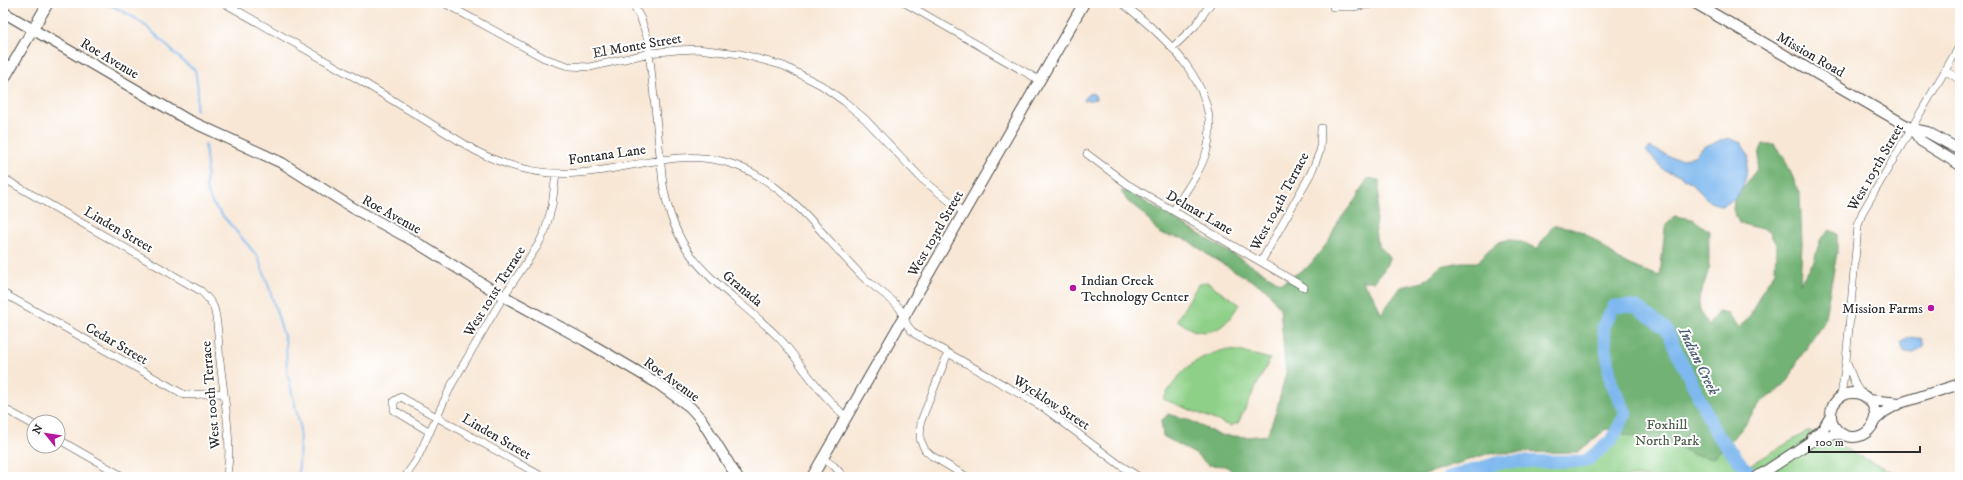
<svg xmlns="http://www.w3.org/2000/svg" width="1963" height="480" viewBox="0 0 1963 480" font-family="'IM FELL DW Pica',serif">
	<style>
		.green { fill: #8ed088; stroke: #5c7e5a }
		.forest { fill: #72b274; stroke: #4e6e50 }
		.water { fill: #7eb8ef; stroke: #54728d }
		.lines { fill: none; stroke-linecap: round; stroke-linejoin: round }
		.stream { stroke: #7eb8ef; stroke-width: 2 }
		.river { stroke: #7eb8ef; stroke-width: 13 }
		.street-casing { stroke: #4a4744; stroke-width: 8 }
		.secondary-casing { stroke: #4a4744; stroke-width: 12 }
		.street { stroke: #fff; stroke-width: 7 }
		.secondary { stroke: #fff; stroke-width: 10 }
		.poi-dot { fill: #b5179e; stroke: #fff; stroke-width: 1.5 }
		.labels { text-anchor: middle; stroke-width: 4; stroke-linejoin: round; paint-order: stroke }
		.street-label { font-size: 14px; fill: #2b2b2b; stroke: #fff }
		.poi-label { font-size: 14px; fill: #2b2b2b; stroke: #fff; text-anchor: start }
		.park-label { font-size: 14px; fill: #495d47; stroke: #fff }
		.water-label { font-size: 15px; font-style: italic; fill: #485c70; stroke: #fff }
	</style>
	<rect width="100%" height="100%" fill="#fff"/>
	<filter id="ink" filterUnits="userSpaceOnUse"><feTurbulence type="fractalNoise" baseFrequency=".025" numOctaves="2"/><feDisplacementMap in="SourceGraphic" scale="8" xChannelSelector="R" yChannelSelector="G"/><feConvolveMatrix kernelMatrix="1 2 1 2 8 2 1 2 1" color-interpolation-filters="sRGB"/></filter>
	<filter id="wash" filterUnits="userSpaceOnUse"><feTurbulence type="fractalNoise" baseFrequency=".012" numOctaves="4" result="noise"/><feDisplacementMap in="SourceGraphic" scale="16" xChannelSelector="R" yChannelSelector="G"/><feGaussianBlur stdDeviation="0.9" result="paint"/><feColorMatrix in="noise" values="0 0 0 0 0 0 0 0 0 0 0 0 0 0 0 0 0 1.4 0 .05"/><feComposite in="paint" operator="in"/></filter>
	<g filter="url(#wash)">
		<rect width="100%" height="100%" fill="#f8e7d5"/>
		<!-- green -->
		<path class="green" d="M 1207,282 L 1239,304 C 1229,322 1217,337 1193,330 C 1188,328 1182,323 1177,320 L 1199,283 Z
			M 1224,350 L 1239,351 L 1270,359 L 1238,423 L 1230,426 L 1163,399 C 1181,371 1191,359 1224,350 Z
			M 1626,413 L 1717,435 L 1745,468 L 1808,431 L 1903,477 L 1449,477 L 1501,462 L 1586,461 L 1612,440 Z"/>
		<!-- forest -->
		<path class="forest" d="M 1763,144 L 1774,144 L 1784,157 L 1800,194 L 1802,244 L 1800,283 L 1814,261 L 1820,240 L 1830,230 L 1837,234 L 1837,253 L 1824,322 L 1797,362 L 1789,380 L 1774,394 L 1761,402 L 1740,431 L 1713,458 L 1694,455 L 1671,442 L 1647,440 L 1606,429 L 1578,452 L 1490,453 L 1416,477 L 1239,477 L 1226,466 L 1208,465 L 1195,454 L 1163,436 L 1161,421 L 1168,414 L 1187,419 L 1219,435 L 1246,437 L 1267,435 L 1276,412 L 1286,373 L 1280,308 L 1266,289 L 1211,257 L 1186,239 L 1160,234 L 1139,209 L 1128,202 L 1121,191 L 1129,192 L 1281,283 L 1308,267 L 1329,241 L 1338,222 L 1355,200 L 1368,178 L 1379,180 C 1381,197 1370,233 1379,245 C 1382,250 1386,253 1390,257 L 1385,268 L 1375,281 L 1361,281 L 1374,296 L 1381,314 L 1401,287 L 1423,282 L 1441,266 L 1461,262 L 1478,262 C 1498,237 1508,234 1537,249 L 1553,226 C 1585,225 1596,243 1620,260 C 1632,267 1647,272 1660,276 L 1665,228 L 1674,216 L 1693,219 L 1709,231 C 1708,242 1710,260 1708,271 C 1702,297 1691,298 1708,326 L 1718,312 L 1728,314 L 1739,328 L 1751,314 L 1761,293 L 1775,271 L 1776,245 L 1769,231 L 1739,223 L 1733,210 L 1734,200 L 1757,169 L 1760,151 Z"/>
		<!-- water -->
		<path class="water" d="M 1091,93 L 1095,95 L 1096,99 L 1084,101 L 1084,98 Z
			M 1728,138 L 1741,143 L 1749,156 C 1745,180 1746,194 1723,206 L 1710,202 L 1691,183 L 1680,175 L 1665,171 L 1646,151 L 1650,147 L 1670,157 L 1682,159 L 1694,156 L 1705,146 Z
			M 1913,337 L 1913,338 L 1922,338 L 1924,346 L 1914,353 L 1904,352 L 1901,343 L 1908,338 Z"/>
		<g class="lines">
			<!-- stream -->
			<path class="stream" d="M 105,3 C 125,11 142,21 157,36 C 170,48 180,61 195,70 L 198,89 L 196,110
				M 205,145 L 207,165 L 206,188 L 212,203 L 258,257 L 269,287 L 286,343 L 287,372 L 300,426 L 299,466 L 297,477"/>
			<!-- river -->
			<path class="river" d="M 1449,477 L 1501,462 L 1586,461 L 1612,440 L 1626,413 L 1611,382 L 1603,326 L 1614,306 L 1637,307 L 1666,329 L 1717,435 L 1745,468 L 1755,477"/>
		</g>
	</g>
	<g filter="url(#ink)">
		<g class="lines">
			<!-- street casing -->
			<g class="street-casing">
				<path id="street" d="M 224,3 L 361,81 L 476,151 C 507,167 543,176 578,173 C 641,169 691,140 753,173 C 798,197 828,242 863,277 C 872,286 895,300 900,309 C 907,320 903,323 915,334 L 1044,408 L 1120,465 L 1139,477
					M 444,3 L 544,58 L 568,66 L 590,67 L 650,53 L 677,50 L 697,49 L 741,54 L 784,66 L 821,85 L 845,102 L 865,119 L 922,179 L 963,212
					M 632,3 L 641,19 L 648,40 L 663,184 C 677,269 724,283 779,338 C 792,351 801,367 813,381 C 823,394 834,406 846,417
					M 905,3 L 1039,80
					M 1122,3 C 1165,36 1223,88 1207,150 C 1201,171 1185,192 1173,211
					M 1333,7 L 1352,7 L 1378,3
					M 1172,48 L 1195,26 L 1211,3
					M 1946,71 L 1960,80
					M 1087,154 L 1127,184 L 1304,287
					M 3,178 L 201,291 C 206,296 212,302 214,308 C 219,325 218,344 220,361 C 223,389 234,452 226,477
					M 1261,262 L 1311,173 L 1320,151 L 1321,128
					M 3,293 L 185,395 L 223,393
					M 948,353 L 921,421 L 920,439 L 925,450 L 932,456 L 967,477
					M 1846,361 L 1856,386 L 1863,396
					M 1841,396 L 1846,361 L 1858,226 L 1862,213 L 1960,45
					M 3,408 L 34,425
					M 430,432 L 394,410 L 394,401 L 401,397 L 543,477
					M 58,439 L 124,477
					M 822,458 L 834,466 L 844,477
					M 405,477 L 416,461 L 452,384 L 503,297 L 538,245 L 545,231 L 552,206 L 556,173"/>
			</g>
			<!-- secondary casing -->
			<g class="secondary-casing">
				<path id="secondary" d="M 1695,3 L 1912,129 L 1927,132 L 1960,150
					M 3,12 L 186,119 L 282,163 L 353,208 L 414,241 L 494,291 L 584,340 L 657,383 L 690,407 L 701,419 L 737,477
					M 3,81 L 48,3
					M 1912,129 L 1921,141 L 1960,165
					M1831 415a22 22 0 1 1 44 0a22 22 0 1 1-44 0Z
					M 1869,400 L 1900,403 L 1960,384
					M 1873,422 L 1884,412 L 1900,403
					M 1812,438 L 1823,429 L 1831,416
					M 812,477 L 1084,3
					M 1757,477 L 1810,442 C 1824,439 1826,433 1842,434"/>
			</g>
			<!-- street -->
			<use href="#street" class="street"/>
			<!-- secondary -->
			<use href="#secondary" class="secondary"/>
		</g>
	</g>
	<!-- markers -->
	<g class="poi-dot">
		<circle cx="1073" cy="288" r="4"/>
		<circle cx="1931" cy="308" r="4"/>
	</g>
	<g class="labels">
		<!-- street labels -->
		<g class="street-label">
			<text transform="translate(637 45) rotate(-10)" y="5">El Monte Street</text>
			<text transform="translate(1811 54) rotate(30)" y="5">Mission Road</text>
			<text transform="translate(110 58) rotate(31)" y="5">Roe Avenue</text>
			<text transform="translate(607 154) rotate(-8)" y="5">Fontana Lane</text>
			<text transform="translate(1875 167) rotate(-60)" y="5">West 105th Street</text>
			<text transform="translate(1279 201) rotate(-62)" y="5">West 104th Terrace</text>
			<text transform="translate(1200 212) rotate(30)" y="5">Delmar Lane</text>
			<text transform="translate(392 214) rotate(29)" y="5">Roe Avenue</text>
			<text transform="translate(119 229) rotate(30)" y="5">Linden Street</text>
			<text transform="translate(935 233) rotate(-60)" y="5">West 103rd Street</text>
			<text transform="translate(743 288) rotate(40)" y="5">Granada</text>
			<text transform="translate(494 291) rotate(-58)" y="5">West 101st Terrace</text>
			<text transform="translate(117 343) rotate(30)" y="5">Cedar Street</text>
			<text transform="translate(672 379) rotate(36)" y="5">Roe Avenue</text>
			<text transform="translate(210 395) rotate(-95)" y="5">West 100th Terrace</text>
			<text transform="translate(1052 402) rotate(33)" y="5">Wycklow Street</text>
			<text transform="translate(497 436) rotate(30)" y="5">Linden Street</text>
		</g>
		<!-- poi labels -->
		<g class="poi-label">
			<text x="1081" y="285">Indian Creek<tspan x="1081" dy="16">Technology Center</tspan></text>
			<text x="1923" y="313" text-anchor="end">Mission Farms</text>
		</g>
		<!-- park labels -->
		<g class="park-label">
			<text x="1667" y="429">Foxhill<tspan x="1667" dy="16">North Park</tspan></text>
		</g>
		<!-- water labels -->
		<g class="water-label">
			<text transform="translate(1699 361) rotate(64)" y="5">Indian Creek</text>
		</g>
	</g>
	<!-- margin -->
	<rect width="1963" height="480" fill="none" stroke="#fff" stroke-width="16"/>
	<!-- north arrow -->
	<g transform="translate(46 434) rotate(300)"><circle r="19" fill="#ffffff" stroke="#aaaaaa"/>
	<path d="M0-3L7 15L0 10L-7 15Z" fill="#b5179e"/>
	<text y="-6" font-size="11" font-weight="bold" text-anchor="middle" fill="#2b2b2b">N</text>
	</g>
	<!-- scale -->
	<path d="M1809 446v6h111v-6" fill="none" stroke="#2b2b2b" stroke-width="2"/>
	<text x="1815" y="446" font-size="12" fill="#2b2b2b" stroke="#ffffff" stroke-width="3" paint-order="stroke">100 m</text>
</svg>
